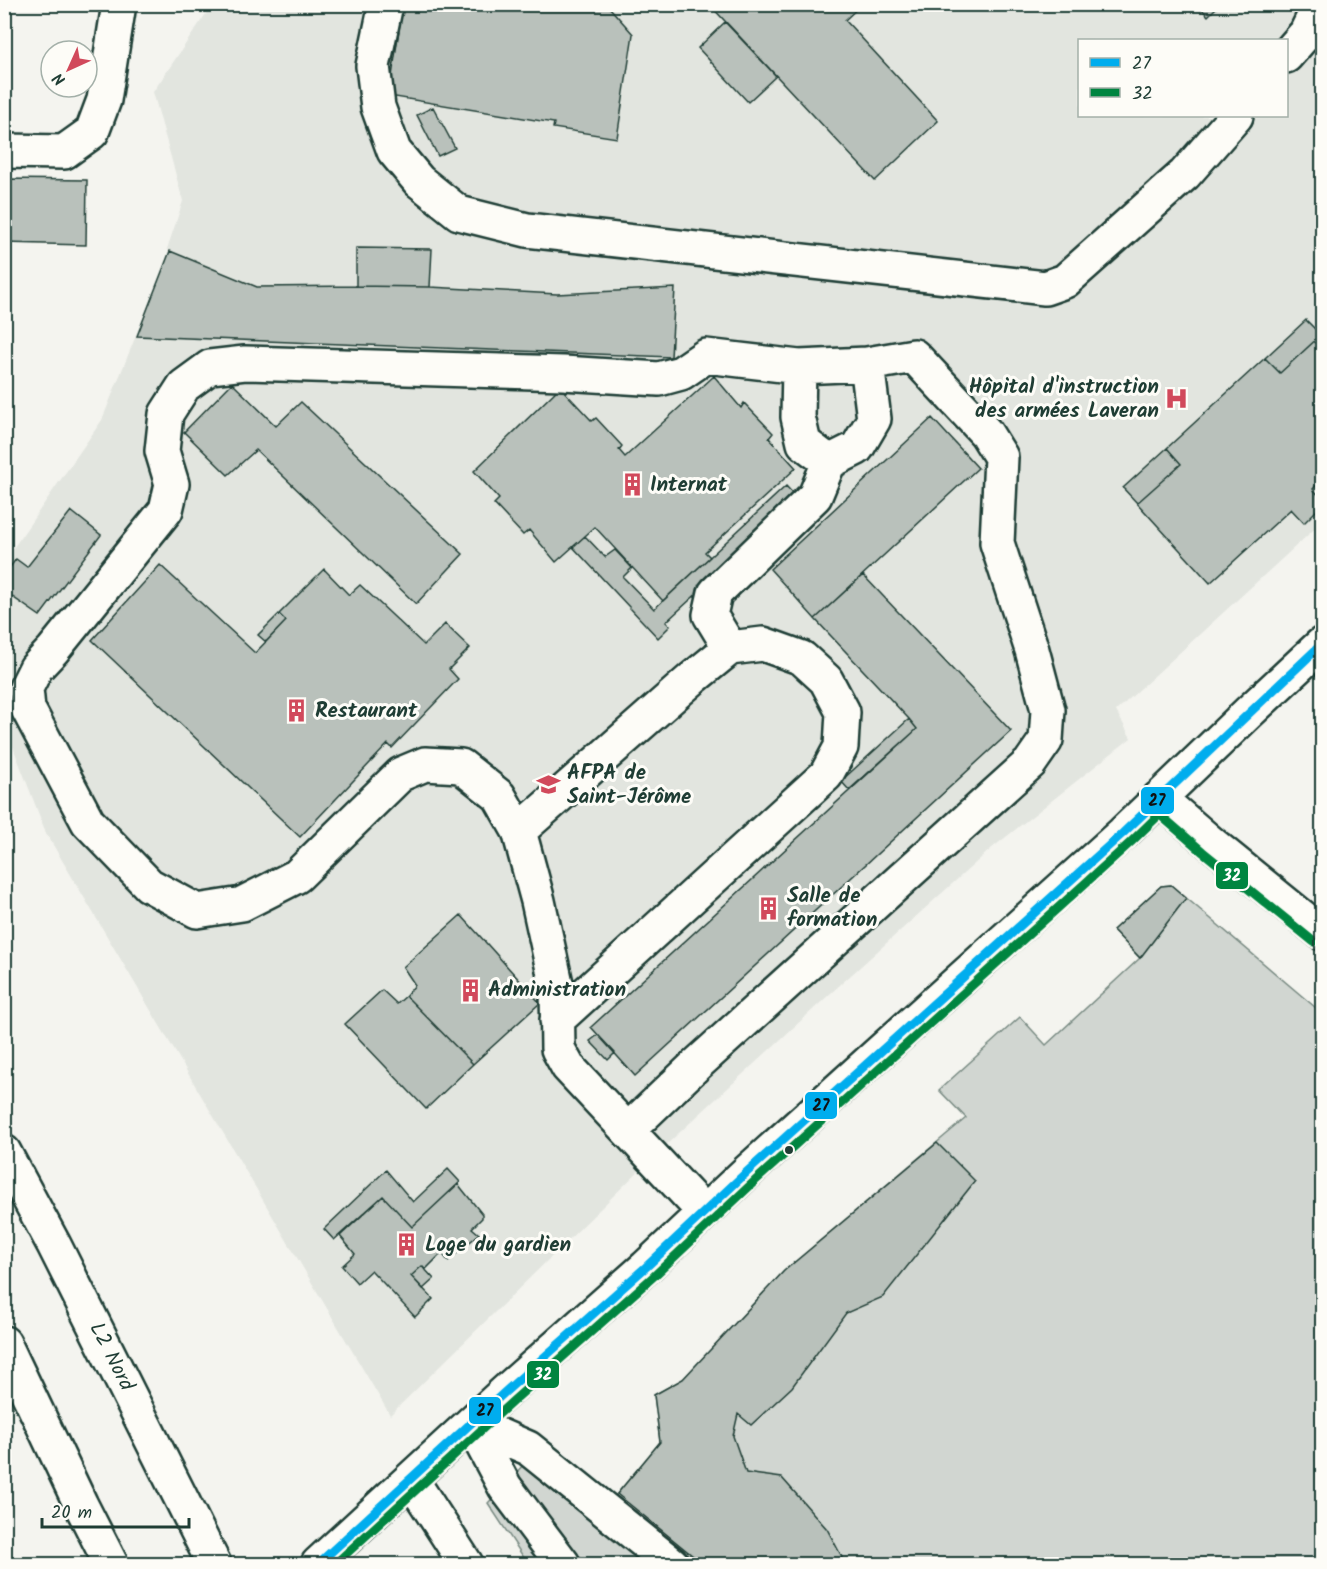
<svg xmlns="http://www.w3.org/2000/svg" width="1327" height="1569" font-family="Kalam,sans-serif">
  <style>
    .built { fill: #e2e5df; fill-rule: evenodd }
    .green { fill: #d1d6d1; stroke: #788a82; stroke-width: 1.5 }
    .building { fill: #b9c1bb; stroke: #1f3d34; stroke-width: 1.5 }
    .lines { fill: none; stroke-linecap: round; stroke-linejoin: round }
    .minor-casing { stroke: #1f3d34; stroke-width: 38 }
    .highway-casing { stroke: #1f3d34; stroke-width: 38 }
    .minor { stroke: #fdfcf7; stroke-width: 33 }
    .highway { stroke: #fdfcf7; stroke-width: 33 }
    .bus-1-casing { stroke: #fdfcf7; stroke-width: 14 }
    .bus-2-casing { stroke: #fdfcf7; stroke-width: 14 }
    .bus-1 { stroke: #00adee; stroke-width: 9 }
    .bus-2 { stroke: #008540; stroke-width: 9 }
    .bus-dot { fill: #1f3d34; stroke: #fdfcf7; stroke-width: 2 }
    .labels { text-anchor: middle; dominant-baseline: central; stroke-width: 6; stroke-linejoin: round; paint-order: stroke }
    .poi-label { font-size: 21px; font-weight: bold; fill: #1f3d34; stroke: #fdfcf7; text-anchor: start }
    .street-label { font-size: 21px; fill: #1f3d34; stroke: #fdfcf7 }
    .line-badge { stroke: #fdfcf7; stroke-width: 2 }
    .badge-label { font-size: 16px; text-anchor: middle; font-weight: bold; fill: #fff }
    .pale-badge-label { font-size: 16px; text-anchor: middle; font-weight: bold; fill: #111 }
  </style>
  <rect width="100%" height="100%" fill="#f4f4ef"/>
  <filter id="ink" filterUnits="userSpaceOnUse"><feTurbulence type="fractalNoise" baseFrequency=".0167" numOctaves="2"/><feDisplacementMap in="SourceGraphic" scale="12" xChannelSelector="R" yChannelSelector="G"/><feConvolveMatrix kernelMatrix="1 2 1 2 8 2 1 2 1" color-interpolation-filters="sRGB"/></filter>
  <g filter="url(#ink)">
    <path class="built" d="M 212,5 L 1322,5 L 1322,522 L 1116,711 L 1131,738 L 992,848 L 831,993 L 653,1157 L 390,1415 L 46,833 L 5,726 L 5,560 L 102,420 L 170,251 L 167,249 L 183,201 L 153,92 ZM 1080,40 L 1286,40 L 1286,116 L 1080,116 Z
      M 1322,753 L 1322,801 L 1316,760 Z"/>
    <path class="green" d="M 1171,885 L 1322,1013 L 1322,1564 L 528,1564 L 488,1503 L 525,1463 L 597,1518 L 660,1442 L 654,1395 L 683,1379 L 784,1271 L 966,1118 L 939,1090 L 1020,1017 L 1046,1045 L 1140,958 L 1113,930 L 1161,886 Z"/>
    <path class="building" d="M 403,4 L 589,4 L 609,7 L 633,34 L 617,138 L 553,128 L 554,123 L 389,96 Z
      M 709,4 L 862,4 L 845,20 L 938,121 L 875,181 Z
      M 1197,4 L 1220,4 L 1208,16 Z
      M 725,22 L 776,76 L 748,102 L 698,48 Z
      M 433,107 L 455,148 L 438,156 L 417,115 Z
      M 4,179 L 87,180 L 86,245 L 4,243 Z
      M 356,248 L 432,249 L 430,287 L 356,286 Z
      M 170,251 L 257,287 L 356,286 L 430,287 L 557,294 L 675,288 L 671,357 L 137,336 Z
      M 1306,320 L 1321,335 L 1280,373 L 1265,358 Z
      M 1321,335 L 1322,337 L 1322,479 L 1313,489 L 1322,499 L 1322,505 L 1304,523 L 1291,509 L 1210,583 L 1137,503 L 1181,464 L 1167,448 L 1265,358 L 1280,373 Z
      M 714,376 L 741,408 L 744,403 L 773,433 L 769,438 L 796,468 L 705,552 L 710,557 L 663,601 L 595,527 L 556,562 L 529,530 L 523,535 L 494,504 L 499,499 L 474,471 L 560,387 L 592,421 L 596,418 L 622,446 L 619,450 L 625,457 Z
      M 232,383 L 276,426 L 301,402 L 463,554 L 416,604 L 256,450 L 228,475 L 184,432 Z
      M 932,418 L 978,468 L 815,619 L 770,569 Z
      M 1167,448 L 1181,464 L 1137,503 L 1123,488 Z
      M 786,486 L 799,500 L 666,622 L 670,626 L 658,638 L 573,547 L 585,536 L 605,557 L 615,550 L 632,568 L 623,577 L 654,609 Z
      M 71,511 L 101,535 L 40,616 L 4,591 L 4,575 L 16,559 L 27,567 Z
      M 160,565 L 255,653 L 286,621 L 279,614 L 324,569 L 349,595 L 360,585 L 424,645 L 445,624 L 470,648 L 449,669 L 458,679 L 392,748 L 388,744 L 300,837 L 92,640 Z
      M 863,575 L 1011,731 L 635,1076 L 591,1027 L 917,729 L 909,719 L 815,619 Z
      M 279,614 L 286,621 L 266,642 L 258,635 Z
      M 909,719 L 917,729 L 849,790 L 841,781 Z
      M 1171,885 L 1186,898 L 1140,958 L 1113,930 L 1161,886 Z
      M 461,915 L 540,1003 L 473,1064 L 406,996 L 415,985 L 403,967 Z
      M 382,990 L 397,1004 L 406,996 L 473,1064 L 426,1109 L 345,1024 Z
      M 598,1035 L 615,1053 L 608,1060 L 590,1041 Z
      M 937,1143 L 975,1181 L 883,1297 L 846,1313 L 792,1387 L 751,1425 L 738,1414 L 733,1436 L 746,1473 L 782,1478 L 827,1529 L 842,1557 L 835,1564 L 703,1564 L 617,1494 L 660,1442 L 654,1395 L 683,1379 L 784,1271 Z
      M 448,1169 L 460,1182 L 412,1227 L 383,1196 L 334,1240 L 324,1229 L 386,1170 L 413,1202 Z
      M 458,1184 L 482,1214 L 482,1218 L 472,1228 L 479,1234 L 448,1261 L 442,1253 L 425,1270 L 422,1266 L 411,1276 L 433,1299 L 415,1317 L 371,1270 L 357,1283 L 342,1266 L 355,1254 L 340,1236 L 383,1196 L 412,1227 Z
      M 422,1266 L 434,1279 L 423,1289 L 411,1276 Z"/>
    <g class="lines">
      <defs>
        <path id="minor" d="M 386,4 L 373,66 L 378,107 L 394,151 L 419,181 L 459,213 L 527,230 L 1045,288 L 1065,281 L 1185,174 L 1236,116
          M 1286,56 L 1306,33 L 1320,4
          M 4,151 L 64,152 L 92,132 L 104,100 L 119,4
          M 829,462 L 857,448 L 874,419 L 867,364
          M 730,648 L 710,615 L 715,593 L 815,496 L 829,462 L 804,443 L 798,417 L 799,367
          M 1159,798 L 1211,843 L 1322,933
          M 519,831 L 693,678 L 730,648 L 763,644 L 802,658 L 826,680 L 843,712 L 841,747 L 826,775 L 557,1020
          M 628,1130 L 695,1066 L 1030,763 L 1046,740 L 1048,710 L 1032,650 L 997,543 L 1001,457 L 986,433 L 914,356 L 867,364 L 799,367 L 706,356 L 681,373 L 659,379 L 563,373 L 245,363 L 210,367 L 184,386 L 166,414 L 162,451 L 172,484 L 166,510 L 53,650 L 36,668 L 26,688 L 28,709 L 88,822 L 149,885 L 197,911 L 242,904 L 297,876 L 401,774 L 425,764 L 461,766 L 499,796 L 519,831 L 538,901 L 557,988 L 558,1049 L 568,1067 L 704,1212
          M 411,1479 L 466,1564
          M 318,1564 L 505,1392 L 646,1267 L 748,1171 L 1123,833 L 1249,712 L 1322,644
          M 563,1564 L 505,1487 L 471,1423 L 528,1448 L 672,1564"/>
        <path id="highway" d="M 4,1152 L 54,1245 L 214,1564
          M 4,1343 L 81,1505 L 111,1564"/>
      </defs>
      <use href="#minor" class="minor-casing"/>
      <use href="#highway" class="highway-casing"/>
      <use href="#minor" class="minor"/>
      <use href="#highway" class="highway"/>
      <defs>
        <path id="bus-1" d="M 318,1564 L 505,1392 L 646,1267 L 748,1171 L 1123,833 L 1322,644"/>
        <path id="bus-2" d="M 1151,807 L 1203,852 L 1314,942
          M 335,1564 L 513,1401 L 654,1276 L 756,1180 L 1131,842 L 1167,807"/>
      </defs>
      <use href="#bus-1" class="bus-1-casing"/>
      <use href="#bus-2" class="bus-2-casing"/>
      <use href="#bus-1" class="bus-1"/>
      <use href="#bus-2" class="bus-2"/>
    </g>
  </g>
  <defs>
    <symbol id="hospital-bare" viewBox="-9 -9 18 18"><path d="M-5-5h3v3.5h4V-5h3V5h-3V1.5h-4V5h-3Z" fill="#d1495b" stroke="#fdfcf7" stroke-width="2.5" paint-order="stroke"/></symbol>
    <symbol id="building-bare" viewBox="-9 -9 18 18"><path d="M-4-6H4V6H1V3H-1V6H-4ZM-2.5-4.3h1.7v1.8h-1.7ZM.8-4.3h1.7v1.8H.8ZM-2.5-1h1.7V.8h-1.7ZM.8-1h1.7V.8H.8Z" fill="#d1495b" stroke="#fdfcf7" stroke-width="2.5" paint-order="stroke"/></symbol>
    <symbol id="school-bare" viewBox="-9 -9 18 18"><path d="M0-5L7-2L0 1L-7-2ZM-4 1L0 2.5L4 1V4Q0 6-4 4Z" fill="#d1495b" stroke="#fdfcf7" stroke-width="2.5" paint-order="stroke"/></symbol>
  </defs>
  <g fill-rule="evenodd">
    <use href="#hospital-bare" x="1160" y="382" width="33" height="33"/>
    <use href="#building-bare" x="616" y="468" width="33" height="33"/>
    <use href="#building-bare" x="280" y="694" width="33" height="33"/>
    <use href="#school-bare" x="532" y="768" width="33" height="33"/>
    <use href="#building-bare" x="752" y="892" width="33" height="33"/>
    <use href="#building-bare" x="454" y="974" width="33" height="33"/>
    <use href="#building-bare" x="390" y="1228" width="33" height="33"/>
  </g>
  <circle class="bus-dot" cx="789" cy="1150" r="5"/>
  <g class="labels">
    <g class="poi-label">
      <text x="1159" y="387" text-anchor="end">Hôpital d'instruction<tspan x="1159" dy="24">des armées Laveran</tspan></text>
      <text x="650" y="485">Internat</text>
      <text x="315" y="711">Restaurant</text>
      <text x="567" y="773">AFPA de<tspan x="567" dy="24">Saint-Jérôme</tspan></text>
      <text x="787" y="896">Salle de<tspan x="787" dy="24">formation</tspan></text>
      <text x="488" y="990">Administration</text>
      <text x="425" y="1245">Loge du gardien</text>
    </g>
    <g class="street-label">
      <text transform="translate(111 1357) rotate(63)">L2 Nord</text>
    </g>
  </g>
  <g class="line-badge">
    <rect x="1140" y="786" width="35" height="29" rx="6" fill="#00adee"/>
    <rect x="1215" y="861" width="34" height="29" rx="6" fill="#008540"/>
    <rect x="804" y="1091" width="34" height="29" rx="6" fill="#00adee"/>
    <rect x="526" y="1360" width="34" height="29" rx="6" fill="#008540"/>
    <rect x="468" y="1396" width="34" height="29" rx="6" fill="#00adee"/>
  </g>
  <g class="badge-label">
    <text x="1232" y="881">32</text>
    <text x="543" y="1380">32</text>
  </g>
  <g class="pale-badge-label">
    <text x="1157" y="806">27</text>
    <text x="821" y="1111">27</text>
    <text x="485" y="1416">27</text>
  </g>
  <rect width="1327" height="1569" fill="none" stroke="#fdfcf7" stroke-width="24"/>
  <rect x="12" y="12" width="1303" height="1545" fill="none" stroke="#1f3d34" stroke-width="2" filter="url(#ink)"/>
  <rect x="1078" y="39" width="210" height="78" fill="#fdfcf7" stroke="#a4b0a9" stroke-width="1.5"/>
  <rect x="1090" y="58" width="30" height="9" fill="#00adee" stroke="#a4b0a9" stroke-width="1.5"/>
  <text x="1132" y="69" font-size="18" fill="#1f3d34">27</text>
  <rect x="1090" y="88" width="30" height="9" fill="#008540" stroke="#a4b0a9" stroke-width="1.5"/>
  <text x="1132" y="99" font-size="18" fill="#1f3d34">32</text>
  <g transform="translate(69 69) rotate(225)"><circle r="28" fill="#fdfcf7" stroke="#a4b0a9" stroke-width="1.5"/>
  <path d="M0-4.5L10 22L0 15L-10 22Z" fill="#d1495b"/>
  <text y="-9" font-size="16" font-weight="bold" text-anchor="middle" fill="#1f3d34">N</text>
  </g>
  <path d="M42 1518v9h147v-9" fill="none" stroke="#1f3d34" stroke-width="3"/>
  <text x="51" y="1518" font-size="18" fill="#1f3d34" stroke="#fdfcf7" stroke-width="4.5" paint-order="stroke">20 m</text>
</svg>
